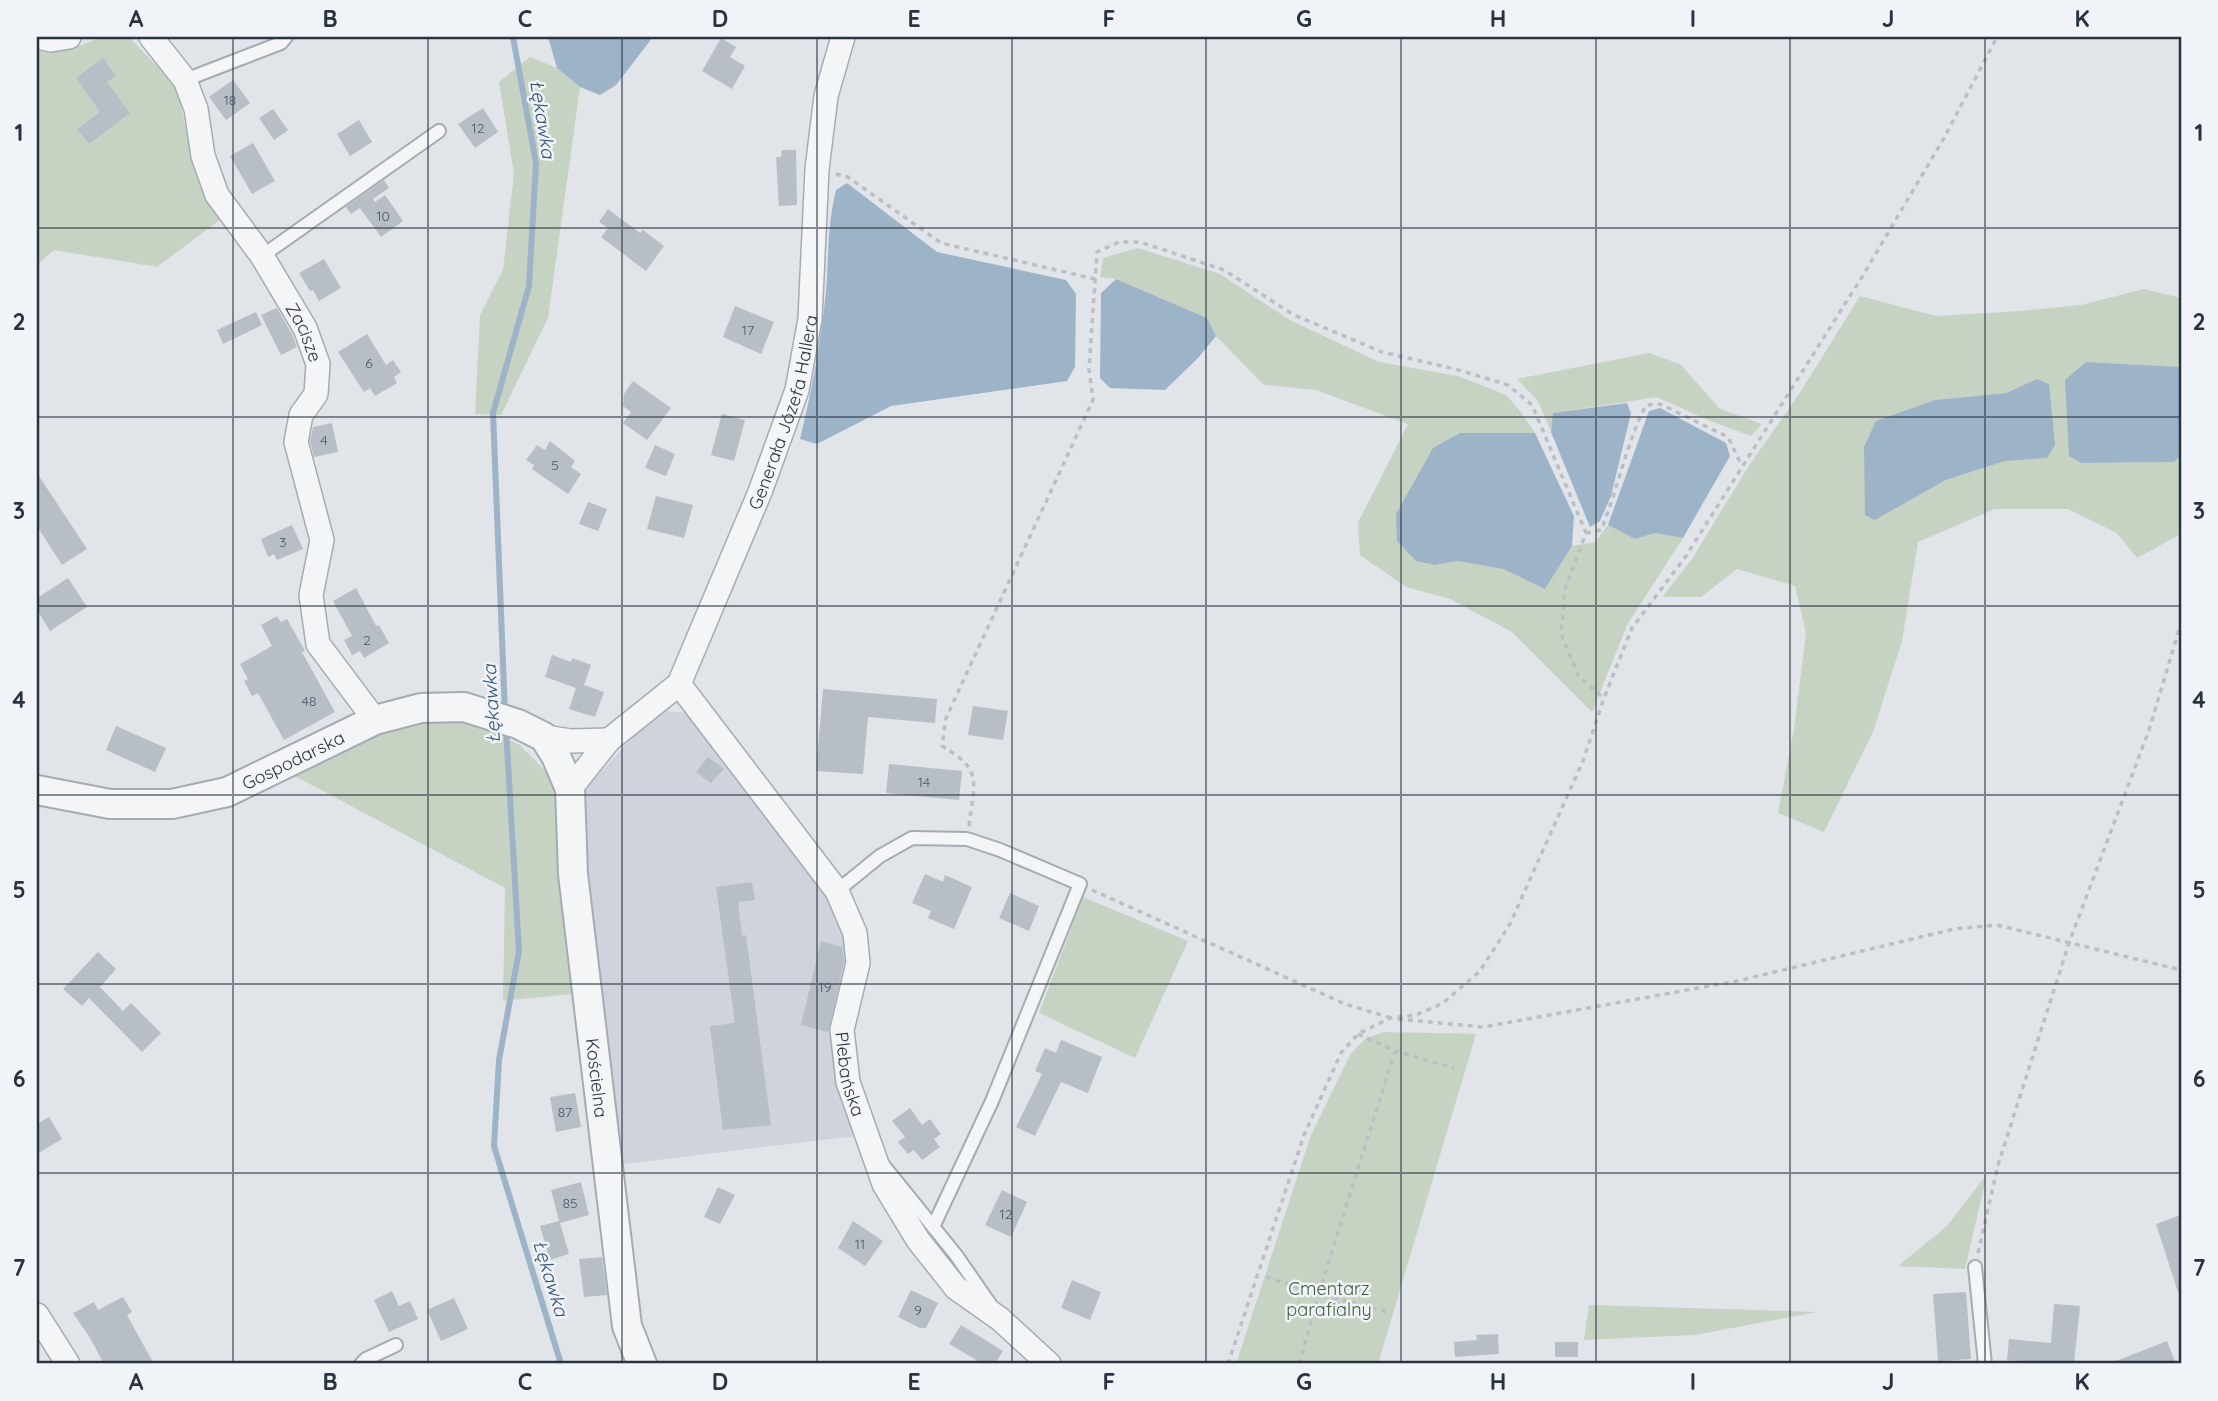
<svg xmlns="http://www.w3.org/2000/svg" width="2218" height="1401" font-family="Quicksand,sans-serif">
  <style>
    .built { fill: #cfd3db }
    .green { fill: #c7d3c2; fill-rule: evenodd }
    .water { fill: #9db3c8 }
    .lines { fill: none; stroke-linecap: round; stroke-linejoin: round }
    .stream { stroke: #9db3c8; stroke-width: 6 }
    .building { fill: #b8bec6 }
    .service-casing { stroke: #a6abb3; stroke-width: 16 }
    .minor-casing { stroke: #a6abb3; stroke-width: 26 }
    .tertiary-casing { stroke: #a6abb3; stroke-width: 32 }
    .path { stroke: #bbbfc4; stroke-width: 3.5; stroke-dasharray: 5 5; stroke-linecap: butt }
    .service { stroke: #f3f5f7; stroke-width: 12 }
    .minor { stroke: #f3f5f7; stroke-width: 23 }
    .tertiary { stroke: #f3f5f7; stroke-width: 28 }
    .grid { fill: none; stroke: #2a3340; stroke-width: 2; stroke-opacity: 0.55 }
    .labels { text-anchor: middle; dominant-baseline: central; stroke-width: 5; stroke-linejoin: round; paint-order: stroke }
    .number-label { font-size: 14px; fill: #4e5662 }
    .street-label { font-size: 18px; fill: #2a3340; stroke: #f0f3f7 }
    .park-label { font-size: 18px; fill: #3f5b38; stroke: #f0f3f7 }
    .water-label { font-size: 19px; font-style: italic; fill: #355273; stroke: #f0f3f7 }
    .neatline { fill: none; stroke: #2a3340; stroke-width: 2.5 }
    .grid-label { font-size: 23px; text-anchor: middle; font-weight: bold; fill: #2a3340 }
  </style>
  <rect width="100%" height="100%" fill="#e1e4e9"/>
  <path class="built" d="M 663,711 L 691,713 L 830,898 L 850,937 L 856,1136 L 616,1165 L 581,872 L 583,792 L 641,728 Z"/>
  <path class="green" d="M 100,37 L 129,37 L 177,87 L 192,159 L 221,219 L 157,267 L 54,250 L 37,265 L 37,49 C 60,54 79,47 100,37 Z
    M 530,57 L 557,68 L 580,87 L 548,318 L 501,415 L 475,414 L 480,315 L 503,270 L 514,174 L 499,82 Z
    M 1138,248 L 1220,274 L 1290,320 L 1379,362 L 1458,376 L 1506,395 L 1521,412 L 1535,433 L 1460,433 L 1435,565 L 1458,561 L 1503,569 L 1545,589 L 1572,546 L 1595,542 L 1608,525 L 1635,539 L 1655,533 L 1683,538 L 1627,625 L 1592,712 L 1512,632 L 1450,599 L 1406,587 L 1360,555 L 1358,523 L 1408,424 L 1316,390 L 1264,385 L 1216,336 L 1207,318 L 1116,279 L 1100,277 L 1103,258 Z
    M 2144,289 L 2181,298 L 2181,367 L 2086,362 L 2070,456 L 2081,463 L 2174,462 L 2181,456 L 2181,534 L 2137,558 L 2117,533 L 2068,509 L 1995,509 L 1918,542 L 1902,641 L 1873,732 L 1824,832 L 1778,813 L 1794,729 L 1806,633 L 1795,586 L 1737,569 L 1701,597 L 1662,597 L 1692,559 L 1748,467 L 1799,394 L 1860,296 L 1936,316 L 2021,311 L 2081,305 ZM 2037,379 L 2047,458 L 2005,461 L 1946,480 L 1875,520 L 1935,400 L 2006,393 Z
    M 1649,353 L 1680,364 L 1720,409 L 1762,424 L 1751,436 L 1710,421 L 1657,397 L 1554,413 L 1551,432 L 1538,401 L 1517,379 Z
    M 462,717 L 520,745 L 557,783 L 581,993 L 503,1001 L 505,888 L 289,773 L 363,738 L 425,719 Z
    M 1083,897 L 1188,941 L 1135,1058 L 1039,1013 Z
    M 1384,1032 L 1476,1034 L 1378,1364 L 1236,1364 L 1311,1135 L 1350,1055 L 1366,1038 Z
    M 1987,1174 L 1965,1269 L 1898,1266 L 1947,1226 Z
    M 1589,1305 L 1817,1312 L 1695,1335 L 1584,1340 Z"/>
  <path class="water" d="M 548,37 L 653,37 L 616,85 L 600,95 L 580,87 L 557,68 Z
    M 847,183 L 937,252 L 1066,280 L 1076,294 L 1075,367 L 1067,381 L 891,406 L 817,444 L 800,439 C 812,390 821,342 826,291 C 829,255 827,227 836,190 Z
    M 1116,279 L 1207,318 L 1216,336 L 1198,358 L 1165,390 L 1110,388 L 1100,378 L 1101,293 Z
    M 2086,362 L 2181,367 L 2181,456 L 2174,462 L 2081,463 L 2069,456 L 2065,380 Z
    M 2037,379 L 2049,384 L 2055,445 L 2047,458 L 2005,461 L 1946,480 L 1875,520 L 1865,515 L 1864,447 L 1876,421 L 1935,400 L 2006,393 Z
    M 1627,403 L 1631,413 L 1611,496 L 1600,521 L 1590,527 L 1551,432 L 1553,413 Z
    M 1660,408 L 1726,443 L 1730,456 L 1683,538 L 1655,533 L 1635,539 L 1608,525 L 1649,411 Z
    M 1460,433 L 1535,433 L 1574,516 L 1572,546 L 1545,589 L 1503,569 L 1458,561 L 1435,565 L 1416,561 L 1397,541 L 1396,514 L 1433,448 Z"/>
  <g class="lines">
    <path class="stream" d="M 505,713 L 493,413 L 529,286 L 536,163 L 513,37
      M 506,728 L 519,951 L 499,1060 L 494,1146 L 561,1364"/>
  </g>
  <path class="building" d="M 721,38 L 736,47 L 730,57 L 745,66 L 732,89 L 702,71 Z
    M 103,58 L 116,76 L 107,82 L 130,113 L 89,144 L 77,129 L 100,112 L 76,78 Z
    M 233,80 L 250,103 L 226,120 L 209,97 Z
    M 483,108 L 498,132 L 475,148 L 458,124 Z
    M 273,109 L 288,130 L 274,140 L 259,118 Z
    M 359,120 L 372,142 L 350,156 L 337,134 Z
    M 253,143 L 275,181 L 252,194 L 230,156 Z
    M 782,150 L 796,150 L 797,205 L 779,206 L 776,157 L 781,157 Z
    M 384,180 L 389,188 L 373,199 L 375,202 L 385,195 L 403,221 L 381,237 L 360,208 L 351,214 L 346,207 Z
    M 608,209 L 640,233 L 643,230 L 664,246 L 646,271 L 601,237 L 608,228 L 599,222 Z
    M 324,259 L 341,288 L 319,301 L 313,290 L 310,291 L 299,273 Z
    M 735,306 L 774,322 L 761,354 L 723,337 Z
    M 277,308 L 292,334 L 297,347 L 281,355 L 261,315 Z
    M 256,312 L 262,325 L 223,344 L 217,330 Z
    M 367,334 L 386,365 L 393,360 L 401,372 L 394,377 L 397,383 L 375,396 L 370,388 L 364,392 L 338,352 Z
    M 633,381 L 671,408 L 647,440 L 623,423 L 631,412 L 623,406 L 624,394 Z
    M 722,414 L 745,420 L 734,461 L 711,455 Z
    M 332,423 L 338,452 L 314,457 L 310,441 L 313,427 Z
    M 550,441 L 575,461 L 571,467 L 581,474 L 568,494 L 532,469 L 534,465 L 526,460 L 537,445 L 545,450 Z
    M 655,445 L 675,454 L 666,476 L 645,468 Z
    M 37,473 L 87,549 L 62,565 L 37,526 Z
    M 656,496 L 693,505 L 684,538 L 647,529 Z
    M 588,502 L 607,509 L 598,531 L 579,524 Z
    M 292,525 L 303,549 L 277,560 L 274,554 L 268,557 L 261,539 Z
    M 68,578 L 87,607 L 50,631 L 37,610 L 37,598 Z
    M 356,588 L 376,626 L 379,625 L 389,643 L 364,658 L 360,651 L 352,655 L 344,640 L 352,636 L 333,601 Z
    M 277,616 L 281,622 L 287,619 L 305,651 L 302,652 L 335,712 L 284,740 L 258,693 L 252,696 L 244,681 L 248,679 L 240,664 L 272,646 L 261,625 Z
    M 552,655 L 571,662 L 572,658 L 591,665 L 584,685 L 604,692 L 595,717 L 569,709 L 576,688 L 545,677 Z
    M 823,689 L 937,699 L 935,723 L 868,717 L 863,774 L 816,771 Z
    M 973,706 L 1008,711 L 1003,740 L 968,735 Z
    M 116,726 L 166,748 L 155,772 L 106,750 Z
    M 708,757 L 724,769 L 711,783 L 696,772 Z
    M 889,764 L 962,771 L 959,800 L 886,793 Z
    M 925,874 L 943,882 L 945,875 L 972,887 L 954,929 L 928,918 L 931,911 L 912,903 Z
    M 752,882 L 755,900 L 738,902 L 742,936 L 746,935 L 771,1125 L 723,1130 L 710,1026 L 735,1023 L 716,887 Z
    M 1010,893 L 1039,906 L 1029,931 L 999,918 Z
    M 821,941 L 842,947 L 844,962 L 828,1032 L 801,1025 Z
    M 98,952 L 116,969 L 100,987 L 123,1011 L 131,1003 L 161,1033 L 142,1052 L 89,998 L 82,1006 L 63,989 Z
    M 1061,1040 L 1102,1057 L 1088,1093 L 1061,1082 L 1035,1136 L 1016,1127 L 1042,1074 L 1035,1071 L 1045,1048 L 1056,1053 Z
    M 575,1093 L 581,1127 L 556,1132 L 550,1097 Z
    M 910,1108 L 922,1125 L 930,1119 L 941,1134 L 934,1139 L 940,1147 L 922,1160 L 914,1150 L 908,1154 L 898,1142 L 905,1137 L 892,1121 Z
    M 49,1117 L 62,1139 L 37,1154 L 37,1124 Z
    M 581,1182 L 589,1215 L 560,1223 L 569,1254 L 550,1260 L 540,1226 L 559,1221 L 551,1190 Z
    M 718,1187 L 735,1195 L 720,1224 L 704,1217 Z
    M 1002,1190 L 1027,1202 L 1011,1237 L 985,1225 Z
    M 2181,1215 L 2181,1292 L 2178,1292 L 2156,1224 Z
    M 853,1221 L 883,1241 L 865,1266 L 838,1248 Z
    M 602,1257 L 607,1295 L 584,1297 L 579,1259 Z
    M 1072,1280 L 1101,1292 L 1090,1320 L 1061,1308 Z
    M 911,1290 L 938,1303 L 926,1328 L 920,1328 L 898,1317 Z
    M 392,1291 L 399,1306 L 410,1301 L 418,1319 L 389,1332 L 374,1300 Z
    M 1966,1292 L 1971,1359 L 1938,1361 L 1933,1294 Z
    M 123,1297 L 132,1312 L 127,1315 L 154,1364 L 104,1364 L 89,1336 L 73,1313 L 94,1302 L 98,1310 Z
    M 454,1298 L 468,1329 L 441,1341 L 427,1310 Z
    M 2054,1304 L 2080,1306 L 2074,1364 L 2007,1360 L 2009,1339 L 2051,1343 Z
    M 961,1325 L 1003,1351 L 995,1364 L 983,1364 L 949,1344 Z
    M 1498,1334 L 1499,1354 L 1455,1357 L 1454,1342 L 1477,1340 L 1476,1335 Z
    M 2167,1341 L 2176,1364 L 2111,1364 L 2111,1363 Z
    M 1555,1342 L 1578,1342 L 1578,1357 L 1555,1357 Z"/>
  <g class="lines">
    <defs>
      <path id="service" d="M 185,80 L 281,43 L 286,37
        M 262,256 L 439,131
        M 837,891 L 880,856 L 912,838 L 967,839 L 1000,850 L 1080,884 L 992,1101 L 933,1227
        M 884,1166 L 956,1255 L 990,1304
        M 1975,1267 L 1985,1364
        M 361,1364 L 366,1359 L 396,1345"/>
      <g id="minor">
        <path d="M 39,37 L 51,40 L 69,37"/>
        <path id="s1" d="M 151,37 L 185,80 L 196,109 L 203,156 L 217,195 L 262,256 L 305,328 L 318,364 L 316,394 L 301,415 L 296,442 L 322,540 L 311,595 L 318,644 L 375,720"/>
        <path id="s2" d="M 679,684 L 837,891 L 855,933 L 858,963 L 842,1030 L 848,1082 L 884,1184 L 918,1240 L 956,1288 L 1000,1319 L 1049,1364"/>
        <path d="M 544,737 L 571,741 L 609,740"/>
        <path id="s3" d="M 570,789 L 609,740 L 679,684 L 760,492 L 797,390 L 810,319 L 817,169 L 826,96 L 843,37"/>
        <path d="M 37,1315 L 68,1364"/>
      </g>
      <g id="tertiary">
        <path id="s4" d="M 37,790 L 110,804 L 172,804 L 227,792 L 375,720 L 421,708 L 464,707 L 518,724 L 544,737 L 556,756 L 570,789 L 573,874 L 627,1326 L 642,1364"/>
      </g>
    </defs>
    <use href="#service" class="service-casing"/>
    <use href="#minor" class="minor-casing"/>
    <use href="#tertiary" class="tertiary-casing"/>
    <path class="path" d="M 836,174 L 848,177 L 941,243 L 1095,279
      M 1586,533 L 1601,530 C 1618,489 1626,444 1646,405 L 1660,404 L 1728,437 L 1742,466
      M 969,826 C 974,783 984,770 942,746 L 946,718 L 1093,400 L 1089,369 L 1097,252 L 1119,242 L 1140,242 L 1224,270 L 1294,315 L 1382,352 L 1455,369 L 1508,385 L 1532,405 L 1586,533 L 1565,589 L 1561,634 L 1579,677 L 1604,698
      M 1092,890 L 1345,1004 L 1391,1018
      M 1398,1019 L 1483,1027 L 1737,981 L 1954,929 L 1997,925 L 2181,970
      M 1358,1034 L 1395,1051 L 1454,1068
      M 1978,1253 L 1998,1165 L 2069,943 L 2149,730 L 2181,623
      M 1266,1277 L 1319,1294
      M 1323,1295 L 1388,1312
      M 1228,1364 L 1304,1135 L 1341,1053 L 1358,1034 L 1390,1018 L 1416,1015 L 1443,1003 L 1480,971 L 1510,924 L 1583,761 L 1604,698 L 1632,628 L 1686,556 L 1862,277 L 1944,138 L 1997,37
      M 1299,1364 L 1319,1294 L 1323,1295 L 1325,1285 L 1322,1283 L 1395,1051"/>
    <use href="#service" class="service"/>
    <use href="#minor" class="minor"/>
    <use href="#tertiary" class="tertiary"/>
  </g>
  <path class="grid" d="M 233,37 L 233,1364M 428,37 L 428,1364M 622,37 L 622,1364M 817,37 L 817,1364M 1012,37 L 1012,1364M 1206,37 L 1206,1364M 1401,37 L 1401,1364M 1596,37 L 1596,1364M 1790,37 L 1790,1364M 1985,37 L 1985,1364M 37,228 L 2181,228M 37,417 L 2181,417M 37,606 L 2181,606M 37,795 L 2181,795M 37,984 L 2181,984M 37,1173 L 2181,1173"/>
  <g class="labels">
    <g class="number-label">
      <text x="230" y="100">18</text>
      <text x="478" y="128">12</text>
      <text x="383" y="216">10</text>
      <text x="748" y="330">17</text>
      <text x="369" y="363">6</text>
      <text x="324" y="440">4</text>
      <text x="555" y="465">5</text>
      <text x="283" y="542">3</text>
      <text x="367" y="640">2</text>
      <text x="309" y="701">48</text>
      <text x="924" y="782">14</text>
      <text x="825" y="987">19</text>
      <text x="565" y="1112">87</text>
      <text x="570" y="1203">85</text>
      <text x="1006" y="1214">12</text>
      <text x="860" y="1244">11</text>
      <text x="918" y="1310">9</text>
    </g>
    <g class="street-label">
      <text stroke="none"><textPath href="#s1" startOffset="338">Zacisze</textPath></text>
      <text stroke="none"><textPath href="#s3" startOffset="444">Generała Józefa Hallera</textPath></text>
      <text stroke="none"><textPath href="#s4" startOffset="266">Gospodarska</textPath></text>
      <text stroke="none"><textPath href="#s2" startOffset="450">Plebańska</textPath></text>
      <text stroke="none"><textPath href="#s4" startOffset="882">Kościelna</textPath></text>
    </g>
    <g class="park-label">
      <text x="1329" y="1288">Cmentarz<tspan x="1329" dy="21">parafialny</tspan></text>
    </g>
    <g class="water-label">
      <text transform="translate(543 119) rotate(81)">Łękawka</text>
      <text transform="translate(491 704) rotate(-93)">Łękawka</text>
      <text transform="translate(551 1278) rotate(73)">Łękawka</text>
    </g>
  </g>
  <rect width="2218" height="1401" fill="none" stroke="#f0f3f7" stroke-width="77"/>
  <rect x="38" y="38" width="2142" height="1324" class="neatline"/>
  <g class="grid-label">
    <text x="136" y="27">A</text>
    <text x="330" y="27">B</text>
    <text x="525" y="27">C</text>
    <text x="720" y="27">D</text>
    <text x="914" y="27">E</text>
    <text x="1109" y="27">F</text>
    <text x="1304" y="27">G</text>
    <text x="1498" y="27">H</text>
    <text x="1693" y="27">I</text>
    <text x="1888" y="27">J</text>
    <text x="2082" y="27">K</text>
    <text x="19" y="141">1</text>
    <text x="2199" y="141">1</text>
    <text x="19" y="330">2</text>
    <text x="2199" y="330">2</text>
    <text x="19" y="519">3</text>
    <text x="2199" y="519">3</text>
    <text x="19" y="708">4</text>
    <text x="2199" y="708">4</text>
    <text x="19" y="898">5</text>
    <text x="2199" y="898">5</text>
    <text x="19" y="1087">6</text>
    <text x="2199" y="1087">6</text>
    <text x="19" y="1276">7</text>
    <text x="2199" y="1276">7</text>
    <text x="136" y="1390">A</text>
    <text x="330" y="1390">B</text>
    <text x="525" y="1390">C</text>
    <text x="720" y="1390">D</text>
    <text x="914" y="1390">E</text>
    <text x="1109" y="1390">F</text>
    <text x="1304" y="1390">G</text>
    <text x="1498" y="1390">H</text>
    <text x="1693" y="1390">I</text>
    <text x="1888" y="1390">J</text>
    <text x="2082" y="1390">K</text>
  </g>
</svg>
